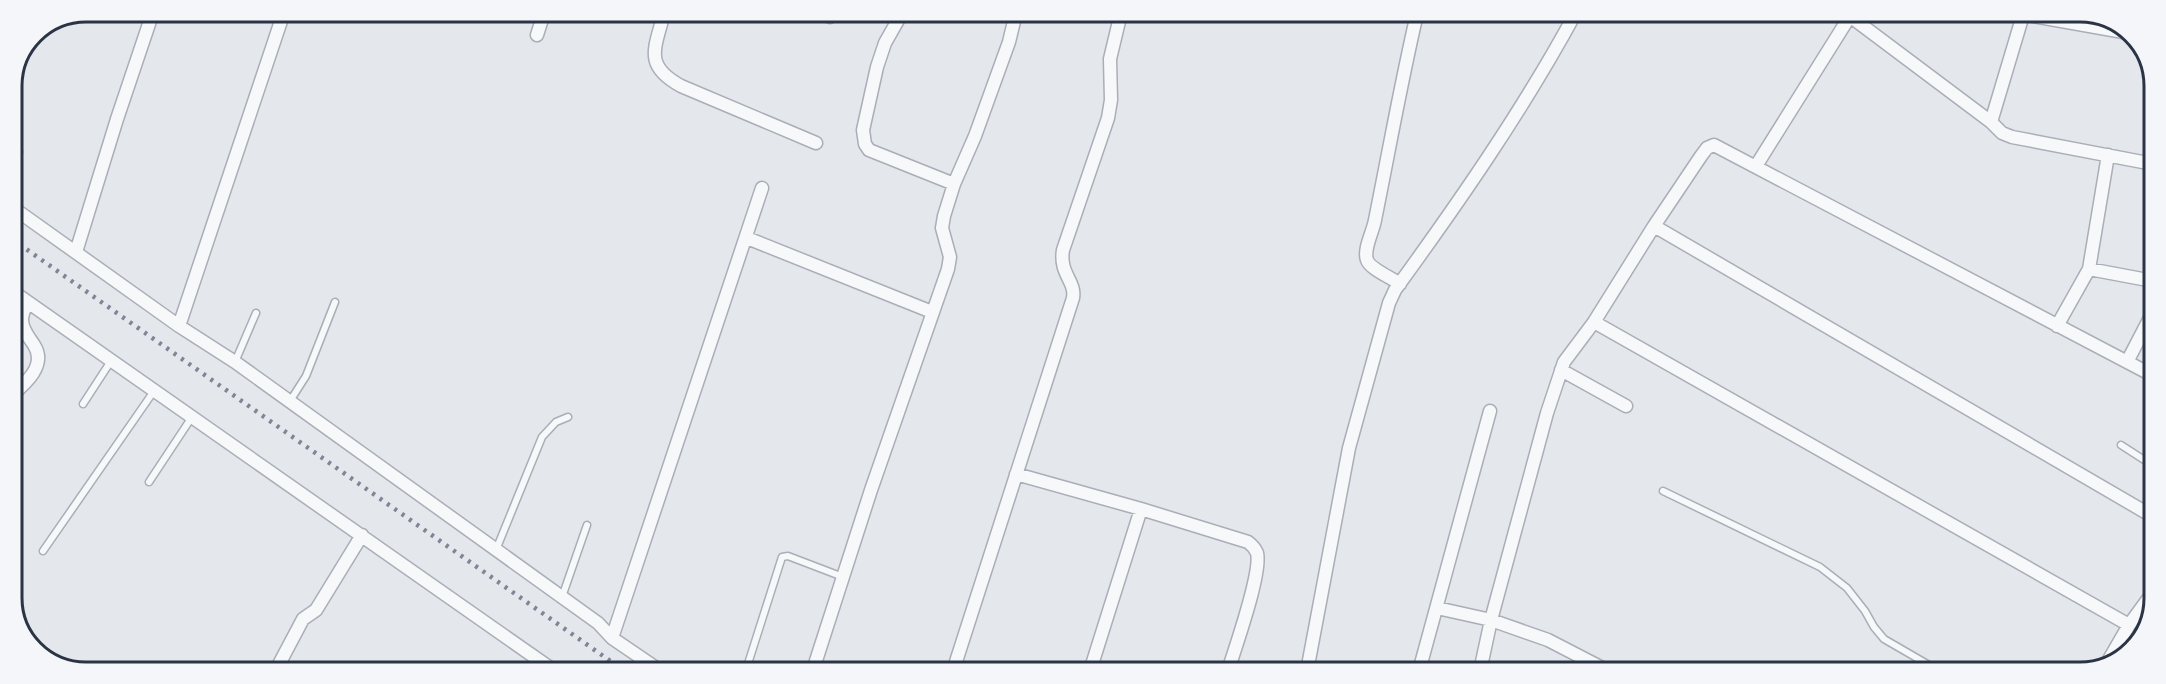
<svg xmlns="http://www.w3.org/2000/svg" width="2166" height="684" font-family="'PT Sans',sans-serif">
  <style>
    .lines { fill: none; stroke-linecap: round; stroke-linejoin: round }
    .service-casing { stroke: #a9aeb7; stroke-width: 9 }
    .minor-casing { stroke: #a9aeb7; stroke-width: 15 }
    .service { stroke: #f7f8fa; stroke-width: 6 }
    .minor { stroke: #f7f8fa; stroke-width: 12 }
    .rail { stroke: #7d8696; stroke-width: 4.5; stroke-dasharray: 3 6; stroke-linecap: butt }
    .rim { fill: none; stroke: #2b3445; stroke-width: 3 }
  </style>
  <rect width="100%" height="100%" fill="#e4e7ec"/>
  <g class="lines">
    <defs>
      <path id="service" d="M 12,169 L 19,152
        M 235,362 L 256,313
        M 290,401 L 306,376 L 335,302
        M 83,404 L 111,361
        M 2121,445 L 2152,465
        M 149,482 L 192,417
        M 1663,491 L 1820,567 L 1847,588 L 1865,611 L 1874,627 L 1884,639 L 1941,672
        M 496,550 L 542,437 L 556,422 L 568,417
        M 43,551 L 154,391
        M 562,597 L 587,525
        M 746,670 L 782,557 L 788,556 L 843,577"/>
      <path id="minor" d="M 664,13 C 655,49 643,65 681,86 L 816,143
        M 819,13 L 830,17
        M 902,13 L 885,43 L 877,67 L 863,130 L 865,144 L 869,150 L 954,184
        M 1847,14 L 1991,122 L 2002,133 L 2012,137 L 2153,164
        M 2027,15 L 2129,33
        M 537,35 L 544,13
        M 1991,122 L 2023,15
        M 1756,166 L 1850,16
        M 12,207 L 179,326 L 235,362 L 598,623 L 612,638 L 659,670
        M 1654,226 L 2152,516
        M 747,238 L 932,312
        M 76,252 L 117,119 L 153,12
        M 2089,269 L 2153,281
        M 1400,284 C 1392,278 1370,269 1367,260 C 1363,249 1373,232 1375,220 C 1389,151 1401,82 1417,14
        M 12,291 L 553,670
        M 1594,322 L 2129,625
        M 179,326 L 284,12
        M 2057,326 L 2089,269 L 2108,155
        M 2127,362 L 2153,312
        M 1561,370 L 1626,406
        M 12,395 C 26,383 47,365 34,345 C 29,337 22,330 22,320 C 22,314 25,308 27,302
        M 1016,474 L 1141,509 L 1248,542 C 1252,545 1255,548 1257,553 C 1262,573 1235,648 1228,671
        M 1437,608 L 1491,620 L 1548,640 L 1608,671
        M 612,638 L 762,188
        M 2107,663 L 2129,625 L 2151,595
        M 276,670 L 303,619 L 316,610 L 362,535
        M 813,670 L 871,490 L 948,269 L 950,257 L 942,228 L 944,216 L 954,184 L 975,136 L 1009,42 L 1016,13
        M 953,671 L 1073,298 C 1076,281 1059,274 1063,250 L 1108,118 L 1111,100 L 1110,59 L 1121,13
        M 1090,671 L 1141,509
        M 1307,671 L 1349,448 L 1389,303 L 1395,290 C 1459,202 1523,110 1575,14
        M 1419,671 L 1490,411
        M 1480,671 L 1491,620 L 1547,413 L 1564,362 L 1594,322 L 1654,226 L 1701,156 L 1707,148 L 1714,145 L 2152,375"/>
    </defs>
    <use href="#service" class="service-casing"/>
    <use href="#minor" class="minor-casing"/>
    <use href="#service" class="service"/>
    <use href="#minor" class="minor"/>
    <path class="rail" d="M 12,239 L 623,670"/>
  </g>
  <path d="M0 0H2166V684H0ZM86 22H2080A64 64 0 0 1 2144 86V598A64 64 0 0 1 2080 662H86A64 64 0 0 1 22 598V86A64 64 0 0 1 86 22Z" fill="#f4f6f9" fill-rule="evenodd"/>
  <path class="rim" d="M86 22H2080A64 64 0 0 1 2144 86V598A64 64 0 0 1 2080 662H86A64 64 0 0 1 22 598V86A64 64 0 0 1 86 22Z"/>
</svg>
